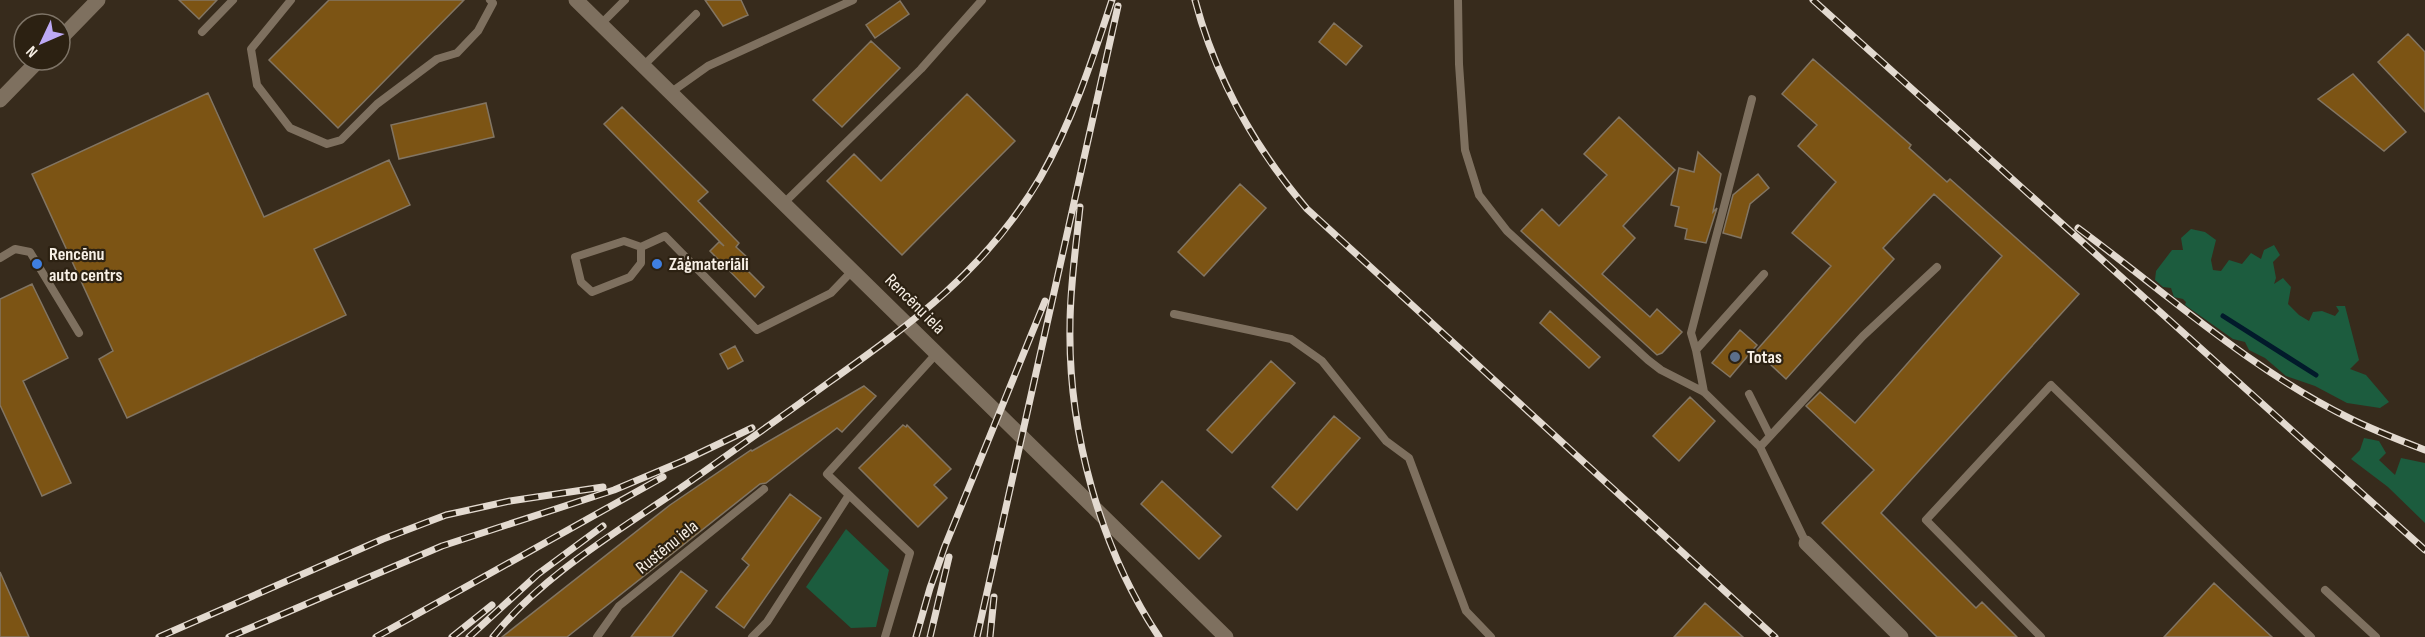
<svg xmlns="http://www.w3.org/2000/svg" width="2425" height="637" font-family="'Sofia Sans Condensed',sans-serif">
  <style>
    .green { fill: #1c5c3e }
    .lines { fill: none; stroke-linecap: round; stroke-linejoin: round }
    .stream { stroke: #021a2b; stroke-width: 5 }
    .building { fill: #7c5414; stroke: #827563; stroke-width: 1.5 }
    .lane { stroke: #7e705f; stroke-width: 8 }
    .street { stroke: #7e705f; stroke-width: 15 }
    .rail-casing { stroke: #e3dad0; stroke-width: 7 }
    .rail { stroke: #2c2112; stroke-width: 4.5; stroke-dasharray: 14; stroke-linecap: butt }
    .shop-dot { fill: #3f7fe0; stroke: #2c2112; stroke-width: 2 }
    .service-dot { fill: #5c6f8a; stroke: #2c2112; stroke-width: 2 }
    .labels { text-anchor: middle; dominant-baseline: central; stroke-width: 4.5; stroke-linejoin: round; paint-order: stroke }
    .poi-label { font-size: 18px; font-weight: bold; fill: #f8f0e6; stroke: #2c2112; text-anchor: start }
    .street-label { font-size: 18px; fill: #f8f0e6; stroke: #2c2112 }
  </style>
  <rect width="100%" height="100%" fill="#372b1c"/>
  <path class="green" d="M 2191,229 L 2205,232 L 2216,240 L 2211,260 L 2213,270 L 2221,271 L 2229,260 L 2242,264 L 2251,253 L 2261,259 L 2264,250 L 2274,245 L 2280,255 L 2273,262 L 2276,278 L 2274,284 L 2283,278 L 2291,287 L 2288,304 L 2299,315 L 2309,321 L 2313,312 L 2322,311 L 2335,316 L 2339,311 L 2336,306 L 2345,306 L 2359,360 L 2350,369 L 2366,375 L 2389,402 L 2380,408 L 2347,403 L 2315,386 L 2286,376 L 2265,358 L 2249,350 L 2245,342 L 2233,339 L 2185,305 L 2186,302 L 2183,299 L 2174,297 L 2171,288 L 2163,287 L 2155,280 L 2156,271 L 2172,250 L 2183,250 L 2181,238 Z
    M 2364,438 L 2379,441 L 2386,453 L 2379,460 L 2395,475 L 2401,458 L 2425,463 L 2425,523 L 2388,487 L 2351,459 L 2360,450 Z
    M 846,529 L 889,570 L 876,627 L 851,628 L 806,587 Z"/>
  <g class="lines">
    <path class="stream" d="M 2223,316 L 2316,375"/>
  </g>
  <path class="building" d="M 179,0 L 217,0 L 199,19 Z
    M 329,0 L 464,0 L 338,128 L 269,60 Z
    M 705,0 L 741,0 L 748,15 L 723,26 Z
    M 900,1 L 909,14 L 875,38 L 866,25 Z
    M 1334,23 L 1362,46 L 1346,65 L 1319,42 Z
    M 2408,34 L 2425,52 L 2425,112 L 2378,62 Z
    M 871,41 L 900,68 L 842,127 L 813,100 Z
    M 1813,59 L 1911,145 L 1909,148 L 1947,182 L 1950,179 L 2079,294 L 1881,513 L 1976,608 L 1982,602 L 2017,637 L 1937,637 L 1822,523 L 1874,470 L 1806,406 L 1820,392 L 1855,423 L 2002,256 L 1934,194 L 1883,248 L 1894,259 L 1786,379 L 1756,351 L 1831,266 L 1792,233 L 1836,182 L 1798,146 L 1817,125 L 1782,94 Z
    M 2353,74 L 2406,132 L 2384,151 L 2318,99 Z
    M 208,93 L 264,217 L 389,160 L 410,205 L 314,249 L 346,315 L 127,418 L 99,359 L 113,351 L 32,174 Z
    M 967,94 L 1015,141 L 902,255 L 827,181 L 854,154 L 881,181 Z
    M 486,103 L 494,137 L 399,159 L 391,125 Z
    M 622,107 L 708,192 L 698,201 L 739,243 L 736,247 L 748,258 L 741,264 L 764,287 L 755,297 L 710,251 L 719,242 L 724,246 L 604,124 Z
    M 1619,117 L 1675,170 L 1623,226 L 1635,238 L 1602,274 L 1650,317 L 1657,309 L 1682,332 L 1662,353 L 1657,355 L 1521,231 L 1542,209 L 1559,226 L 1607,175 L 1584,154 Z
    M 1698,152 L 1721,174 L 1713,212 L 1717,208 L 1706,243 L 1685,239 L 1687,229 L 1675,226 L 1679,207 L 1671,205 L 1679,168 L 1694,172 Z
    M 1758,174 L 1769,188 L 1750,204 L 1741,238 L 1723,233 L 1733,195 Z
    M 1240,184 L 1266,208 L 1204,276 L 1178,252 Z
    M 32,284 L 68,358 L 23,381 L 71,483 L 42,496 L 0,405 L 0,299 Z
    M 1550,311 L 1600,357 L 1589,368 L 1540,323 Z
    M 1740,330 L 1757,345 L 1730,377 L 1712,363 Z
    M 735,346 L 743,361 L 728,369 L 720,354 Z
    M 1271,361 L 1295,383 L 1232,453 L 1207,430 Z
    M 864,386 L 876,396 L 842,432 L 837,428 L 766,483 L 760,484 L 567,637 L 502,637 L 670,505 L 751,450 L 752,451 Z
    M 1690,397 L 1715,421 L 1679,461 L 1653,436 Z
    M 1334,416 L 1360,438 L 1297,510 L 1272,487 Z
    M 903,425 L 906,427 L 907,425 L 951,469 L 934,485 L 947,498 L 918,527 L 859,468 Z
    M 1162,481 L 1221,536 L 1199,559 L 1141,504 Z
    M 790,494 L 821,518 L 744,628 L 716,607 L 749,565 L 742,559 Z
    M 681,571 L 707,591 L 672,637 L 631,637 Z
    M 0,572 L 29,637 L 0,637 Z
    M 2214,583 L 2272,637 L 2164,637 Z
    M 1705,603 L 1743,637 L 1674,637 Z"/>
  <g class="lines">
    <path class="lane" d="M 291,0 L 251,49 L 257,85 L 290,128 L 327,144 L 341,140 L 377,104 L 437,59 L 457,53 L 478,31 L 493,3 L 490,0
      M 1458,0 L 1459,64 L 1465,150 L 1479,195 L 1507,231 L 1648,360 L 1661,370 L 1704,392 L 1760,447 L 1806,543
      M 601,24 L 625,0
      M 202,32 L 233,0
      M 643,66 L 696,14
      M 670,93 L 708,66 L 853,0
      M 784,203 L 921,69 L 982,0
      M 641,247 L 641,263 L 630,277 L 592,292 L 581,282 L 575,257 L 624,241 L 641,247 L 665,236 L 757,330 L 831,293 L 853,270
      M 0,258 L 15,249 L 30,252 L 79,333
      M 1174,314 L 1291,339 L 1322,361 L 1386,441 L 1409,458 L 1466,611 L 1491,637
      M 1696,350 L 1691,333 L 1752,99
      M 1704,392 L 1696,350 L 1764,274
      M 1749,394 L 1770,436
      M 1760,447 L 1863,336 L 1937,267
      M 849,495 L 910,553 L 885,637
      M 2325,590 L 2376,637
      M 597,637 L 619,606 L 764,489
      M 752,637 L 767,622 L 849,495 L 827,474 L 937,353
      M 2041,637 L 1926,520 L 2051,385 L 2311,637"/>
    <path class="street" d="M 576,0 L 1226,637
      M 60,39 L 98,0
      M 0,100 L 39,60
      M 1806,543 L 1901,637"/>
    <defs>
      <path id="rail" d="M 1195,0 C 1216,79 1254,147 1307,209 L 1775,637
        M 1813,0 L 2425,550
        M 1080,207 C 1076,247 1070,286 1070,325 C 1068,431 1100,549 1159,637
        M 2078,228 C 2166,293 2250,369 2349,418 C 2373,430 2399,440 2425,450
        M 159,637 L 383,539 L 446,515 L 510,501 L 603,487
        M 229,637 L 442,546 L 614,490 L 683,461 L 752,428
        M 376,637 L 663,477
        M 452,637 L 492,605
        M 469,637 L 538,574 L 603,526
        M 493,637 C 541,577 612,535 675,492 C 726,456 777,420 828,383 C 912,323 986,270 1040,178 C 1072,122 1092,61 1112,0
        M 916,637 L 930,588 L 945,546 L 1045,301
        M 930,637 L 949,557
        M 977,637 L 1118,6
        M 990,637 L 994,597"/>
    </defs>
    <use href="#rail" class="rail-casing"/>
    <use href="#rail" class="rail"/>
  </g>
  <g class="shop-dot">
    <circle cx="37" cy="264" r="6"/>
    <circle cx="657" cy="264" r="6"/>
  </g>
  <circle class="service-dot" cx="1735" cy="357" r="6"/>
  <g class="labels">
    <g class="poi-label">
      <text x="49" y="254">Rencēnu<tspan x="49" dy="21">auto centrs</tspan></text>
      <text x="669" y="264">Zāģmateriāli</text>
      <text x="1747" y="357">Totas</text>
    </g>
    <g class="street-label">
      <text transform="translate(915 304) rotate(45)">Rencēnu iela</text>
      <text transform="translate(667 547) rotate(-39)">Rustēnu iela</text>
    </g>
  </g>
  <g transform="translate(42 42) rotate(226)"><circle r="28" fill="#2c2112" stroke="#7e7467" stroke-width="1.5"/>
  <path d="M0-4.5L10 22L0 15L-10 22Z" fill="#bda9f5"/>
  <text y="-9" font-size="16" font-weight="bold" text-anchor="middle" fill="#f8f0e6">N</text>
  </g>
</svg>
